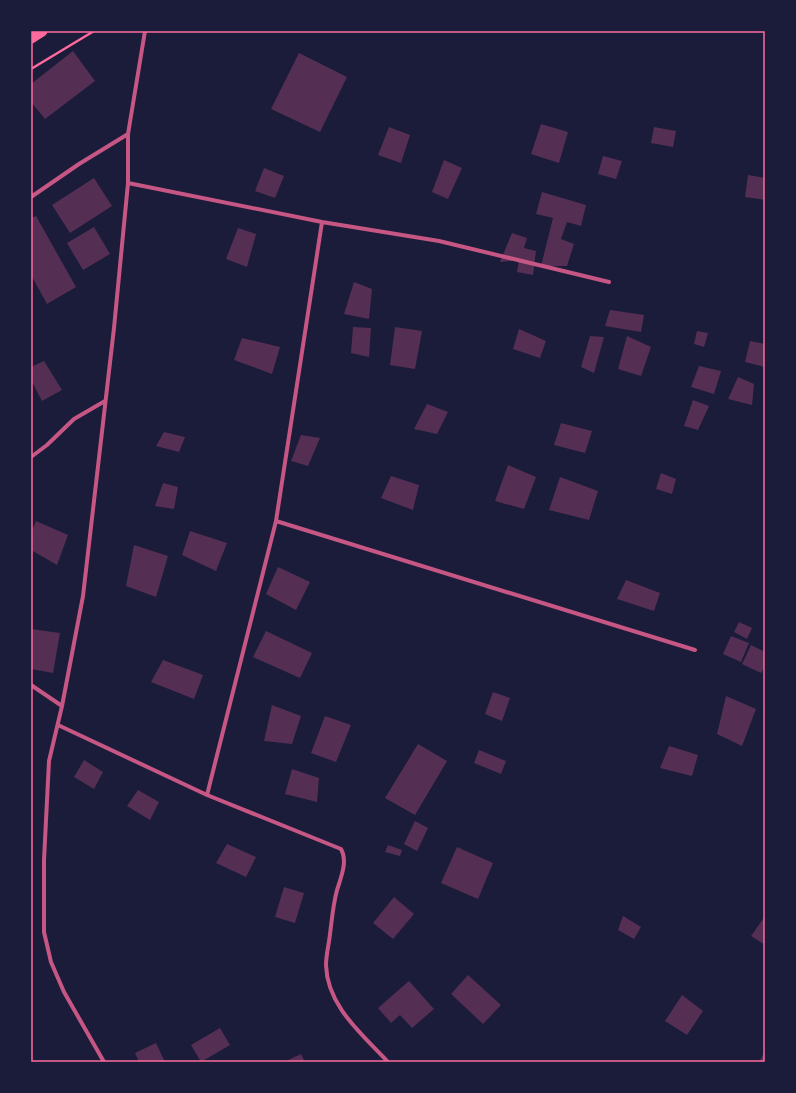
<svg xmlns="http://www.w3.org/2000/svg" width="796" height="1093" font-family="Manrope,sans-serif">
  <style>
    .building { fill: #542f53 }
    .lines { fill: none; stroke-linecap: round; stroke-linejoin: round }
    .path { stroke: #ff6b9d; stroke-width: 2.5 }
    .minor { stroke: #c65784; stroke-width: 4 }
    .trunk { stroke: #ff6b9d; stroke-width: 11 }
    .neatline { fill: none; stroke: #ff6b9d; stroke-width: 1.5 }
  </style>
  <rect width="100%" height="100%" fill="#1b1b3a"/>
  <path class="building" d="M 73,51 L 95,81 L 45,119 L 31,102 L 31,84 Z
    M 299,53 L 347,77 L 320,132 L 271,109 Z
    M 541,124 L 568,132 L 559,163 L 531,154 Z
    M 389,127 L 410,135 L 401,163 L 378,155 Z
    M 654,127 L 676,131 L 673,147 L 651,143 Z
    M 603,156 L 622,161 L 616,179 L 598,174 Z
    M 444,160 L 462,168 L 448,199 L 432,192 Z
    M 264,168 L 284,176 L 275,198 L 255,191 Z
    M 748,175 L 765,178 L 765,200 L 745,197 Z
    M 94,178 L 112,206 L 70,233 L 52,205 Z
    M 542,192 L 586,205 L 581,226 L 567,222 L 561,239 L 574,244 L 567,266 L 541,266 L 553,218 L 536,214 Z
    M 36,216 L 76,287 L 47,304 L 31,275 L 31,218 Z
    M 94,227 L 110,254 L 83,270 L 67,243 Z
    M 238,228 L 256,234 L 247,267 L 226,259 Z
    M 512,233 L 527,238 L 524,248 L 536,251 L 533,275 L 517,272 L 519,260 L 500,262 Z
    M 354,282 L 372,289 L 369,319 L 344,314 Z
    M 610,310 L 644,315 L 641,332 L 605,326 Z
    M 353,327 L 371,328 L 369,357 L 351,353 Z
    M 395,327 L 422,331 L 415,369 L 390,365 Z
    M 519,329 L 546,341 L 540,358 L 513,349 Z
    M 697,331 L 708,333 L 704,347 L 694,344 Z
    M 590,336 L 604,337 L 594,373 L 581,367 Z
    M 627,336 L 651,347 L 641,376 L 618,369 Z
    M 242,338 L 280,347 L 272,374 L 234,360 Z
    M 750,341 L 765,344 L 765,367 L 745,362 Z
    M 44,361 L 62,390 L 42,401 L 31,380 L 31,367 Z
    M 699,366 L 721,371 L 714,394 L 691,387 Z
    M 738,377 L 754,384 L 752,405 L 728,399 Z
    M 693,400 L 709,406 L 698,430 L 684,426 Z
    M 427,404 L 448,412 L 437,434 L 414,429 Z
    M 561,423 L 592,431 L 585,453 L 554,445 Z
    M 164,432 L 185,437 L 179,452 L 156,446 Z
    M 301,435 L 320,438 L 308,466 L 291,461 Z
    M 508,465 L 536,477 L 524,509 L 495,501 Z
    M 661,473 L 676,479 L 672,494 L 656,489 Z
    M 391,476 L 419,485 L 413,510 L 381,498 Z
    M 560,477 L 598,491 L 589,520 L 549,510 Z
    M 163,483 L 178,487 L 174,509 L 155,506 Z
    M 36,521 L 68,535 L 57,565 L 31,550 L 31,533 Z
    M 190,531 L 227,543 L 216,571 L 182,555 Z
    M 134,545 L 168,556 L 156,597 L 126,586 Z
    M 278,567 L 310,582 L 296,610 L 266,594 Z
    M 626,580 L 660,593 L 654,611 L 617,599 Z
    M 739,622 L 752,628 L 747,639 L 734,632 Z
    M 31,629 L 60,633 L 53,673 L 31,669 Z
    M 266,631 L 312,653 L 300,678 L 253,657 Z
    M 731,636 L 749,643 L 741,662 L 723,654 Z
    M 751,645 L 765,652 L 765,666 L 761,673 L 742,664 Z
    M 163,660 L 203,675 L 194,699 L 151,682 Z
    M 493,692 L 510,698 L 502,721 L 485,714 Z
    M 726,696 L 756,709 L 742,746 L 717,734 Z
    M 272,705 L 301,716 L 292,744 L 264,741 Z
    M 325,716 L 351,725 L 336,762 L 311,753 Z
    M 418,744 L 447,761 L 415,815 L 385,798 Z
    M 669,746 L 698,755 L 692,776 L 660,768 Z
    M 479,750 L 506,761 L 501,774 L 474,763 Z
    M 84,760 L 103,772 L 94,789 L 74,777 Z
    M 292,769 L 319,778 L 317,802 L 285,794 Z
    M 138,790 L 159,802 L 150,820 L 127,806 Z
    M 415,821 L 428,828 L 417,851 L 404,844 Z
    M 227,844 L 256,857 L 246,877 L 216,863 Z
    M 388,845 L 402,850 L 400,856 L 385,852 Z
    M 457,847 L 493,863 L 478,899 L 441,883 Z
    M 284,887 L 304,893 L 295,923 L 275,917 Z
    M 394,897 L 414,914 L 393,939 L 373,923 Z
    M 623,916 L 641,927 L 634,939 L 618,930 Z
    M 765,916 L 765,945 L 751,936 Z
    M 468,975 L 501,1005 L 483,1024 L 451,994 Z
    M 409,981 L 434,1009 L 412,1028 L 400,1015 L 391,1023 L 378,1008 Z
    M 682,995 L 703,1011 L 687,1035 L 665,1021 Z
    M 220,1028 L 230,1045 L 201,1062 L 191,1045 Z
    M 156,1043 L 165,1062 L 139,1062 L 135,1053 Z
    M 764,1053 L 765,1062 L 759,1062 Z
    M 301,1054 L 305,1062 L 284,1062 Z"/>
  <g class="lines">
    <path class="path" d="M 31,69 L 94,31"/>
    <path class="minor" d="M 128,183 L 322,222 L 439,241 L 609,282
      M 31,197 L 79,164 L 128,134
      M 31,457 L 47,445 L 74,419 L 105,401
      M 276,521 L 695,650
      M 31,685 L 62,706
      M 58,725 L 207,795 L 341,849 C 348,861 341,877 337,890 C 333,905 332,919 330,934 C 329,944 326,955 326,965 C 327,1006 362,1034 388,1062
      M 207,795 L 276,521 L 322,222
      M 104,1062 L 64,992 L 51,962 L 44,932 L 44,860 L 49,761 L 62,706 L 83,596 L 114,328 L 128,183 L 128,134 L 145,31"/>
    <path class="trunk" d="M 31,38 L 42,31"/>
  </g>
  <rect width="796" height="1093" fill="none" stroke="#1b1b3a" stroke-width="64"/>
  <rect x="32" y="32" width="732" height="1029" class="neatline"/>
</svg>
